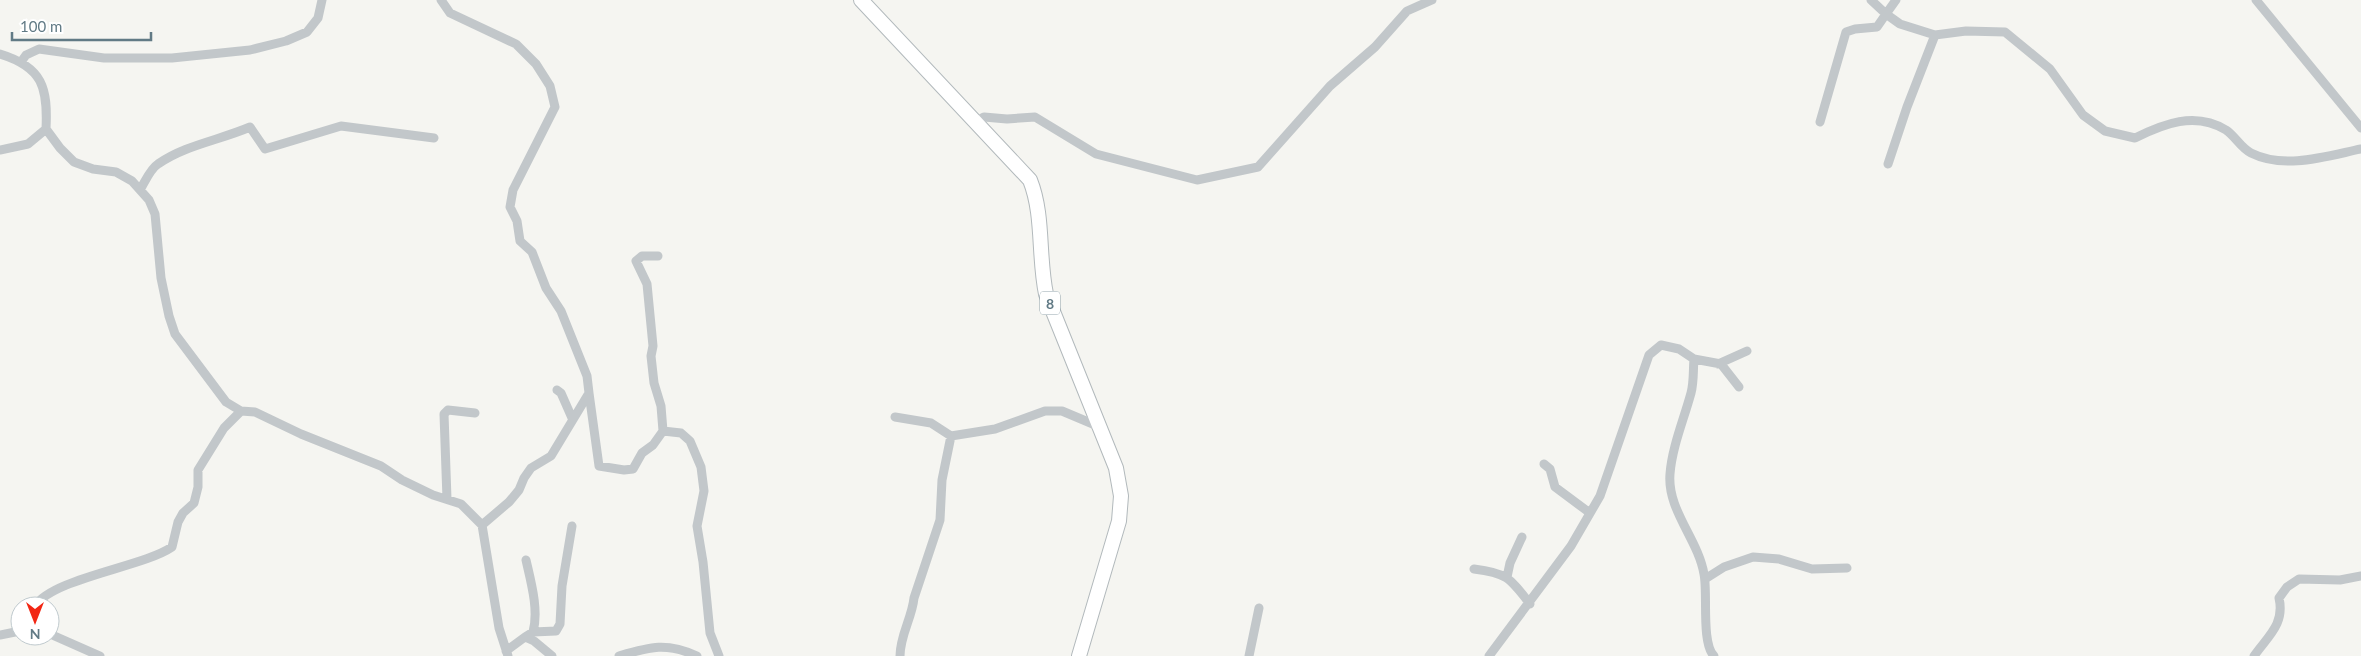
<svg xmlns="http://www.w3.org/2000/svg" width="2361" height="656" font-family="Lato,sans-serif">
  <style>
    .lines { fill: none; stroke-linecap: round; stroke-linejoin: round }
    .primary-casing { stroke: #b2b9bc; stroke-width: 16 }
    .minor { stroke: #c2c7ca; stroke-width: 9 }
    .primary { stroke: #fff; stroke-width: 14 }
    .labels { text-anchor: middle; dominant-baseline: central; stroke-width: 5; stroke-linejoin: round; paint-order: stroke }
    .shield { fill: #fff; stroke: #90a2aa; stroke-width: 1 }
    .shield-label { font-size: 14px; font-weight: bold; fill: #617a85 }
  </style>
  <rect width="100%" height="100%" fill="#f5f5f1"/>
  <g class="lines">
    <defs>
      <path id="primary" d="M 861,0 L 1030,180 C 1044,215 1038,256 1046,294 L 1116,468 L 1121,496 L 1119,521 L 1079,656"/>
    </defs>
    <use href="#primary" class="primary-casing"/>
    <path class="minor" d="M 441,0 L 450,13 L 516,44 L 536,64 L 550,86 L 555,107 L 513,190 L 510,207 L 517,221 L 520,241 L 532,252 L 546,288 L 561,311 L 587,376 L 589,393 L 551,456 L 531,468 L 524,478 L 519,490 L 509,502 L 482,525
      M 1871,0 L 1886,14 L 1896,0
      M 2256,0 L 2361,128
      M 0,54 C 43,67 48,88 46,129 L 60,148 L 74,162 L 93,169 L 116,172 L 132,181 L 149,200 L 155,214 L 161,278 L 169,316 L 175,334 L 226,402 L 241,411 L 255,412 L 301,434 L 381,466 L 402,480 L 433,495 L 461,504 L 482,525 L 499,628 L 508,656
      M 21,62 L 26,55 L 39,49 L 104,58 L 172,58 L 250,50 L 286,41 L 307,32 L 318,18 L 322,0
      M 975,122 L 984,117 L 1007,119 L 1035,117 L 1096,154 L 1197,180 L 1258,167 L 1330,86 L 1375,47 L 1407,11 L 1432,0
      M 1820,122 L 1846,32 L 1855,29 L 1877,27 L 1886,14 L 1900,24 L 1935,35
      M 0,150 L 28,144 L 46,129
      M 1888,164 L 1907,107 L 1935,35 L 1966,31 L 2005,32 L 2050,69 L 2083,115 L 2105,131 L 2135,138 C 2163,124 2195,111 2226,130 C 2235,136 2241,148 2251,153 C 2285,170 2327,156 2361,149
      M 140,190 C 145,182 150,169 158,164 C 185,145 220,140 250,127 L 265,149 L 341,126 L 434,138
      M 658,256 L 642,256 L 636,261 L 647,284 L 653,346 L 651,356 L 654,383 L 661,406 L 663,431 L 681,433 L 690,441 L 701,467 L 704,491 L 697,526 L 703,562 L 710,633 L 719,656
      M 1694,359 C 1693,370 1694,382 1691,393 C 1684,419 1672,447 1670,474 C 1667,510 1698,539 1704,574 C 1708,593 1701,643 1714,656
      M 1718,364 L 1747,351
      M 557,390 L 561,393 L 572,418
      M 589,393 L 599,466 L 624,470 L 633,469 L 642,453 L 653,445 L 663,431
      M 895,417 L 931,423 L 951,436 L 995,429 L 1045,411 L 1062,411 L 1100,427
      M 1544,464 L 1550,469 L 1555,487 L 1590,513
      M 447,499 L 444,414 L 448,410 L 475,413
      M 526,560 C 531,582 539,610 533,632
      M 1474,569 C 1507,573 1510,578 1530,604
      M 1507,577 L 1510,563 L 1522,537
      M 1705,579 L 1724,567 L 1753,557 L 1779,559 L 1812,569 L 1847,568
      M 35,606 C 53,578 143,567 172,547 L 178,522 L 183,513 L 194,503 L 198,487 L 198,470 L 224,428 L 241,411
      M 50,634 L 100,656
      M 0,635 L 20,631
      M 525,637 L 533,632 L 556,631 L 560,624 L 562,586 L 572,526
      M 506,651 L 525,637 L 534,641 L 552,656
      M 619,656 C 650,647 666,642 697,656
      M 900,656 C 900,635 912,618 914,598 L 940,520 L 942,480 L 951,436
      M 1249,656 L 1259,608
      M 1489,656 L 1571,546 L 1600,496 L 1649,355 L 1661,345 L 1679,349 L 1694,359 L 1721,364 L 1739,387
      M 2254,656 C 2268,636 2285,624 2279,598 L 2287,587 L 2299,579 L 2340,580 L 2361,576"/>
    <use href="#primary" class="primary"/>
  </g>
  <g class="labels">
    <rect class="shield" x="1040" y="291.5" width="20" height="23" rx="4"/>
    <g class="shield-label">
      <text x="1050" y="303">8</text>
    </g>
  </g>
  <g transform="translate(35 621) rotate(180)"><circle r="24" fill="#ffffff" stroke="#c0cace"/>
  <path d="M0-4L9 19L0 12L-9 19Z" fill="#f22714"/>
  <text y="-8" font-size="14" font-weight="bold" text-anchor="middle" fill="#617a85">N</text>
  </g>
  <path d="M12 32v8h139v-8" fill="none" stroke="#617a85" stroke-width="2.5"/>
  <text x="20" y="32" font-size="15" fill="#617a85" stroke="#ffffff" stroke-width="4" paint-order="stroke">100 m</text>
</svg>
